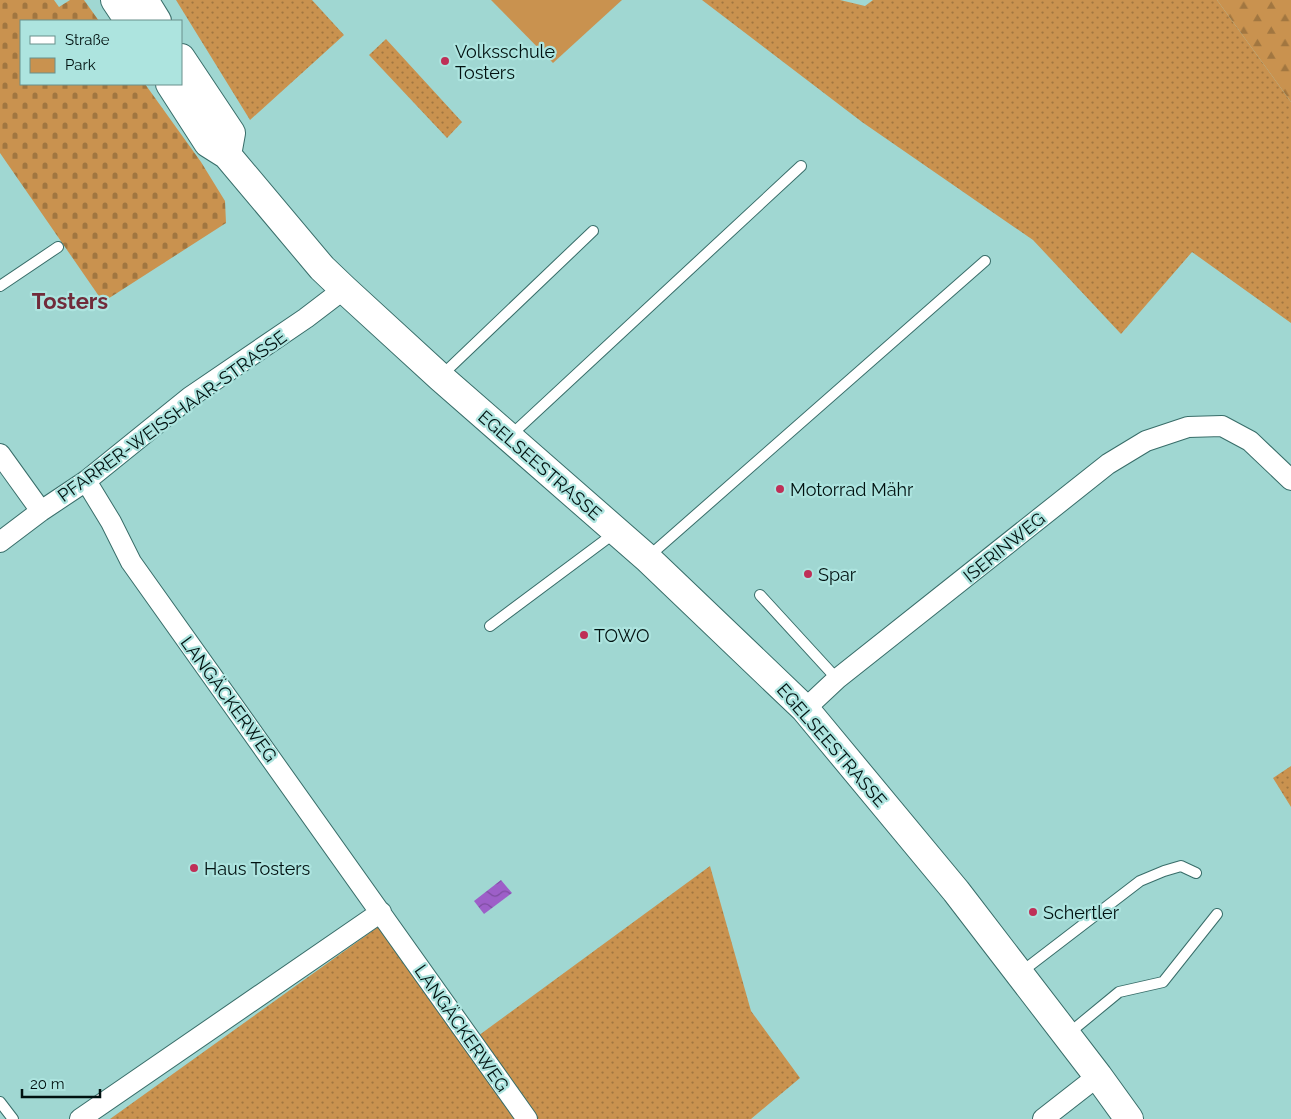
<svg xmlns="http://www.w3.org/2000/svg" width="1291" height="1119" font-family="Raleway,sans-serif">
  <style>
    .grass { fill: url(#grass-dots) }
    .forest { fill: url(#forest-firs) }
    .cemetery { fill: url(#cemetery-stones) }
    .park { fill: #c9924f }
    .water { fill: url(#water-waves) }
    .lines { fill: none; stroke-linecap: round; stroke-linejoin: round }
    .lane-casing { stroke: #386d69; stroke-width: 12 }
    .street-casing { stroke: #386d69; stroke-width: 22 }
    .secondary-casing { stroke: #386d69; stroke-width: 30 }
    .lane { stroke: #fff; stroke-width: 10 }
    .street { stroke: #fff; stroke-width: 20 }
    .secondary { stroke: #fff; stroke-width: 28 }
    .poi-dot { fill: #bf2f57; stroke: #ade4df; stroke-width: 2 }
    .labels { text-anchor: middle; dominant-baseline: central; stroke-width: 4.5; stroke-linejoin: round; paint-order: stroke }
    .poi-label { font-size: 18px; fill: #001110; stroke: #ade4df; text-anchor: start }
    .street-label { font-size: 18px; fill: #001110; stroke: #ade4df }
    .district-label { font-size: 22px; font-weight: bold; fill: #712b3a; stroke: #ade4df }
  </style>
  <defs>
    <pattern id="grass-dots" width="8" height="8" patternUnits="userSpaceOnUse" patternTransform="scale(1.25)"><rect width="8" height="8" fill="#c9924f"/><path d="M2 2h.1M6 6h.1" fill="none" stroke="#a17640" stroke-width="1.8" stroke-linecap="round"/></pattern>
    <pattern id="forest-firs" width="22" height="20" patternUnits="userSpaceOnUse" patternTransform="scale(1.25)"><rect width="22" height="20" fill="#c9924f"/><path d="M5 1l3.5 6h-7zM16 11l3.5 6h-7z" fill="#a17640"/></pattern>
    <pattern id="cemetery-stones" width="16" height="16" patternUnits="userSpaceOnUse" patternTransform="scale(1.25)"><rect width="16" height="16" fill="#c9924f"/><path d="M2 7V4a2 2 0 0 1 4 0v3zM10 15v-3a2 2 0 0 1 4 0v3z" fill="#a17640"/></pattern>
    <pattern id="water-waves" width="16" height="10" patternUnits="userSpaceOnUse" patternTransform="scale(1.25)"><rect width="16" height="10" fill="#9d5fc8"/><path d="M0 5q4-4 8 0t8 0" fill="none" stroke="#7e4da1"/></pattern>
  </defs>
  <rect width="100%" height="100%" fill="#a0d7d2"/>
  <path class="grass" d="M 176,0 L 312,0 L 344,35 L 250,120 Z
    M 702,0 L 840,0 L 865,6 L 873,0 L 1217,0 L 1291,102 L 1291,323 L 1192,252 L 1121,334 L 1033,240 L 862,122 Z
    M 386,39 L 462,122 L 447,138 L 369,55 Z
    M 1291,766 L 1291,807 L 1273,778 Z
    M 710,866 L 751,1011 L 800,1078 L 751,1119 L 110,1119 L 378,927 L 467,1044 Z"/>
  <path class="forest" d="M 1217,0 L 1291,0 L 1291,102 Z"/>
  <path class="cemetery" d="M 0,0 L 54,0 L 59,7 L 70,0 L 84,0 L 99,21 L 21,21 L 21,84 L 145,84 L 201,162 L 225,201 L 226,223 L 103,302 L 0,153 Z"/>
  <path class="park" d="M 491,0 L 622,0 L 553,63 Z"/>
  <path class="water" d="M 501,880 L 512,893 L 484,914 L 474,901 Z"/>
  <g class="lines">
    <defs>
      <path id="lane" d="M 0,286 L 58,247
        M 441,376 L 593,231
        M 510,436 L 801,166
        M 648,557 L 985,261
        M 760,595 L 837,679
        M 490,626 L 616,532
        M 1020,973 L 1140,881 L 1164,871 L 1181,866 L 1196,873
        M 1068,1034 L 1119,992 L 1163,982 L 1217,914
        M 0,1102 L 13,1119"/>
      <path id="street" d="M 0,454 L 41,511
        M 86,481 L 111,522 L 131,562 L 527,1119
        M 0,542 L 41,511 L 86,481 L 190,397 L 306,318 L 344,289
        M 805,709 L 837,679 L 1108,464 L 1146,441 L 1188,427 L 1222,426 L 1250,441 L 1291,480
        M 80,1119 L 381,912
        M 1043,1119 L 1098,1076"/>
      <path id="secondary" d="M 115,0 L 129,21
        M 144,0 L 157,21
        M 181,58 L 231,133 L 227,155
        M 170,84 L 208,143 L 227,155 L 322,268 L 344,289 L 440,377 L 647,558 L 805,709 L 956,891 L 1098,1076 L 1129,1119"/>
    </defs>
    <use href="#lane" class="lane-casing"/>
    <use href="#street" class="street-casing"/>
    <use href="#secondary" class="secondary-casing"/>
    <use href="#lane" class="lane"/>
    <use href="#street" class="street"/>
    <use href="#secondary" class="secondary"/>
  </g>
  <g class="poi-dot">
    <circle cx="445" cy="61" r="5"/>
    <circle cx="780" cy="489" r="5"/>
    <circle cx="808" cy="574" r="5"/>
    <circle cx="584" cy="635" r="5"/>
    <circle cx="194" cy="868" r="5"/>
    <circle cx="1033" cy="912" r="5"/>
  </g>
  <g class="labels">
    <g class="poi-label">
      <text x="455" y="51">Volksschule<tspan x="455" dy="21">Tosters</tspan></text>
      <text x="790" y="489">Motorrad Mähr</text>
      <text x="818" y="574">Spar</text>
      <text x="594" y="635">TOWO</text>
      <text x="204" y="868">Haus Tosters</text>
      <text x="1043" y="912">Schertler</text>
    </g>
    <g class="street-label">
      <text transform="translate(172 416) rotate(-36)">PFARRER-WEISSHAAR-STRASSE</text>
      <text transform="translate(540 465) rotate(41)">EGELSEESTRASSE</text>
      <text transform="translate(1004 547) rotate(-39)">ISERINWEG</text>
      <text transform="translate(229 699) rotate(54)">LANGÄCKERWEG</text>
      <text transform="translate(832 745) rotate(49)">EGELSEESTRASSE</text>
      <text transform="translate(462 1028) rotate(55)">LANGÄCKERWEG</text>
    </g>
    <g class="district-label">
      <text x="70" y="301">Tosters</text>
    </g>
  </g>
  <rect x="20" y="20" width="162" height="65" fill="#ade4df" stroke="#68908c"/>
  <rect x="30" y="36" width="25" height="8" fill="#ffffff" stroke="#68908c"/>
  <text x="65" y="45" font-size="15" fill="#001110">Straße</text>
  <rect x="30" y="58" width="25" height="15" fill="#c9924f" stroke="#68908c"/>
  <text x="65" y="70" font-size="15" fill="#001110">Park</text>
  <path d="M22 1089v8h78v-8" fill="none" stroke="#001110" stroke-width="2.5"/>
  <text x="30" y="1089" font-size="15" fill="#001110" stroke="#ade4df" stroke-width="4" paint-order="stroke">20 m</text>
</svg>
